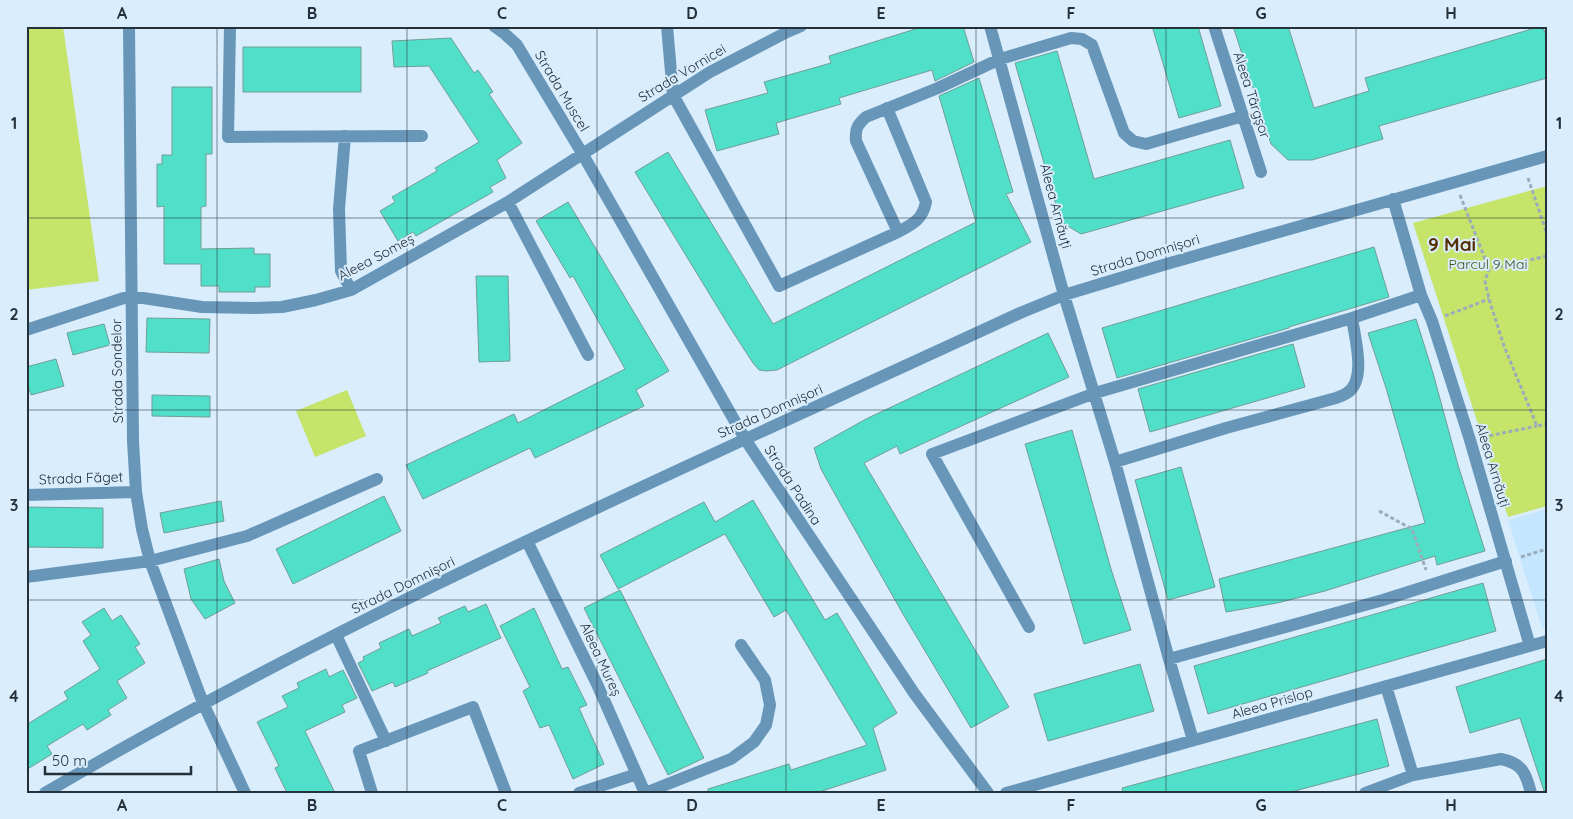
<svg xmlns="http://www.w3.org/2000/svg" width="1573" height="819" font-family="Quicksand,sans-serif">
  <style>
    .built { fill: #c5e6ff }
    .park { fill: #c5e469 }
    .building { fill: #50e0ca; stroke: #719e95 }
    .lines { fill: none; stroke-linecap: round; stroke-linejoin: round }
    .path { stroke: #9bacba; stroke-width: 3; stroke-dasharray: 4 2.5; stroke-linecap: butt }
    .minor { stroke: #6896b8; stroke-width: 12 }
    .grid { fill: none; stroke: #24313b; stroke-width: 1; stroke-opacity: 0.55 }
    .labels { text-anchor: middle; dominant-baseline: central; stroke-width: 4; stroke-linejoin: round; paint-order: stroke }
    .street-label { font-size: 14px; fill: #24313b; stroke: #d9edfd }
    .park-label { font-size: 14px; fill: #495523; stroke: #d9edfd }
    .district-label { font-size: 19px; font-weight: bold; fill: #572e01; stroke: #d9edfd }
    .neatline { fill: none; stroke: #24313b; stroke-width: 2 }
    .grid-label { font-size: 16px; text-anchor: middle; font-weight: bold; fill: #24313b }
  </style>
  <rect width="100%" height="100%" fill="#d9edfd"/>
  <path class="built" d="M 1547,509 L 1547,627 L 1542,628 L 1508,520 Z"/>
  <path class="park" d="M 26,26 L 63,26 L 99,281 L 26,290 Z
    M 1547,186 L 1547,506 L 1508,517 L 1413,223 Z
    M 347,390 L 366,436 L 315,457 L 296,411 Z"/>
  <path class="building" d="M 925,26 L 963,26 L 974,62 L 935,81 L 932,70 L 839,98 L 841,104 L 776,123 L 779,134 L 717,151 L 705,110 L 768,93 L 764,82 L 831,63 L 829,56 Z
    M 1152,26 L 1198,26 L 1221,106 L 1179,118 Z
    M 1233,26 L 1288,26 L 1314,108 L 1369,91 L 1365,78 L 1542,26 L 1547,37 L 1547,78 L 1379,126 L 1383,139 L 1312,160 L 1288,160 L 1271,144 Z
    M 451,38 L 474,73 L 478,70 L 493,92 L 489,94 L 522,143 L 497,160 L 506,178 L 490,187 L 493,192 L 416,236 L 413,232 L 398,241 L 380,211 L 395,202 L 392,197 L 437,171 L 435,168 L 479,142 L 429,66 L 394,67 L 392,41 Z
    M 243,47 L 361,47 L 361,92 L 243,92 Z
    M 1057,51 L 1094,179 L 1230,140 L 1244,188 L 1081,234 L 1061,222 L 1015,63 Z
    M 979,78 L 1013,192 L 1006,194 L 1031,242 L 777,370 L 766,371 L 759,370 L 753,363 L 729,326 L 635,172 L 668,152 L 773,324 L 976,222 L 939,96 Z
    M 172,87 L 212,87 L 212,154 L 206,154 L 206,206 L 201,207 L 201,249 L 254,248 L 254,254 L 270,254 L 270,287 L 255,287 L 255,292 L 219,292 L 219,286 L 201,286 L 201,264 L 164,264 L 164,206 L 157,207 L 157,164 L 162,164 L 162,155 L 172,155 Z
    M 568,202 L 669,371 L 636,390 L 644,406 L 535,458 L 530,448 L 423,499 L 406,465 L 514,414 L 518,423 L 625,369 L 573,276 L 570,278 L 536,221 Z
    M 1374,247 L 1389,297 L 1289,327 L 1289,328 L 1117,378 L 1102,328 Z
    M 476,276 L 508,276 L 510,361 L 479,362 Z
    M 147,318 L 210,319 L 209,353 L 146,352 Z
    M 1416,319 L 1433,373 L 1458,465 L 1485,551 L 1437,565 L 1435,556 L 1325,591 L 1277,603 L 1226,612 L 1219,579 L 1425,523 L 1386,388 L 1368,333 Z
    M 104,324 L 110,345 L 73,355 L 67,333 Z
    M 1048,333 L 1069,377 L 900,454 L 897,446 L 864,463 L 1009,707 L 971,728 L 903,614 L 837,498 L 821,469 L 814,448 L 866,419 Z
    M 1293,344 L 1305,387 L 1150,432 L 1138,389 Z
    M 56,359 L 64,386 L 31,395 L 26,379 L 26,367 Z
    M 152,395 L 210,396 L 210,417 L 152,416 Z
    M 1072,430 L 1111,569 L 1131,630 L 1084,644 L 1025,444 Z
    M 1181,467 L 1215,587 L 1168,600 L 1135,480 Z
    M 384,496 L 401,531 L 293,584 L 276,549 Z
    M 753,500 L 825,620 L 837,613 L 897,713 L 873,728 L 886,770 L 816,793 L 708,793 L 708,789 L 789,764 L 791,770 L 867,745 L 786,610 L 774,617 L 725,534 L 618,589 L 600,555 L 704,502 L 715,522 Z
    M 221,501 L 224,521 L 164,533 L 160,513 Z
    M 26,507 L 103,508 L 103,548 L 26,547 Z
    M 219,559 L 224,581 L 235,603 L 205,619 L 191,599 L 184,569 Z
    M 1483,583 L 1496,631 L 1208,714 L 1194,666 Z
    M 620,590 L 704,758 L 668,775 L 584,608 Z
    M 486,604 L 501,638 L 427,671 L 428,673 L 395,687 L 393,682 L 372,691 L 358,663 L 364,660 L 363,657 L 381,648 L 379,643 L 409,629 L 412,636 L 441,623 L 438,618 L 465,606 L 468,612 Z
    M 104,608 L 112,621 L 121,615 L 140,644 L 135,647 L 145,663 L 117,681 L 127,698 L 108,710 L 111,715 L 87,730 L 83,724 L 47,746 L 52,754 L 26,770 L 26,725 L 68,699 L 64,692 L 100,669 L 83,641 L 91,635 L 82,622 Z
    M 534,608 L 562,669 L 568,667 L 587,705 L 579,708 L 604,764 L 573,779 L 549,725 L 540,728 L 523,691 L 530,687 L 500,626 Z
    M 1547,659 L 1547,790 L 1544,791 L 1520,718 L 1470,733 L 1456,687 Z
    M 1140,664 L 1154,711 L 1048,741 L 1034,694 Z
    M 326,669 L 329,677 L 343,670 L 357,698 L 342,705 L 345,712 L 305,731 L 335,793 L 287,793 L 275,768 L 279,766 L 257,722 L 288,707 L 282,696 L 299,688 L 297,683 Z
    M 1377,719 L 1389,766 L 1287,793 L 1123,793 L 1122,788 Z"/>
  <g class="lines">
    <path class="path" d="M 1528,178 L 1547,234
      M 1460,195 L 1489,269
      M 1547,256 L 1489,269 L 1485,281 L 1489,299 L 1504,346 L 1537,426 L 1547,424
      M 1445,316 L 1489,299
      M 1483,437 L 1537,426
      M 1379,511 L 1412,529 L 1426,570
      M 1521,557 L 1547,549"/>
    <path class="minor" d="M 129,26 L 133,441 L 136,492 L 142,529 L 150,561 L 203,703 L 245,793
      M 230,26 L 228,137 L 422,136
      M 494,26 L 505,34 L 517,45 L 582,153 L 745,439 L 914,693 L 988,793
      M 667,26 L 673,95 L 779,286 L 898,232 C 913,224 923,219 926,202 L 887,108
      M 990,26 L 1064,295 L 1115,462 L 1169,659 L 1193,740
      M 1214,26 L 1261,172
      M 345,136 L 339,209 L 341,271 L 351,290
      M 1393,199 L 1421,295 L 1432,321 L 1470,440 L 1530,646
      M 508,202 L 588,355
      M 898,232 L 856,141 C 855,129 857,125 866,117 L 938,88 L 1000,59 L 1071,38 L 1082,39 L 1092,45 L 1124,133 L 1133,141 L 1146,144 L 1243,116
      M 26,330 L 130,296 L 202,307 L 255,308 L 282,307 L 316,300 L 351,290 L 508,202 L 710,72 L 787,32 L 801,26
      M 1115,462 L 1226,428 L 1336,398 C 1339,397 1344,395 1347,393 C 1367,380 1355,339 1352,318
      M 26,495 L 136,492
      M 527,541 L 597,684 L 645,793
      M 26,577 L 150,561 L 247,536 L 377,479
      M 1029,627 L 932,454 L 1095,393 L 1352,318 L 1421,295
      M 336,635 L 386,741
      M 1169,659 L 1383,600 L 1506,561
      M 1386,686 L 1413,775 L 1501,759 C 1522,763 1526,773 1531,793
      M 45,793 C 357,609 692,465 1020,313 L 1064,295 L 1163,265 L 1547,156
      M 372,793 L 359,751 L 473,707 L 506,793
      M 579,793 L 637,774
      M 645,793 L 731,759 L 754,742 L 766,725 L 770,705 L 765,680 L 741,645
      M 1006,793 L 1547,641
      M 1365,793 L 1413,775"/>
  </g>
  <path class="grid" d="M 217,26 L 217,793M 407,26 L 407,793M 597,26 L 597,793M 786,26 L 786,793M 976,26 L 976,793M 1166,26 L 1166,793M 1356,26 L 1356,793M 26,218 L 1547,218M 26,410 L 1547,410M 26,600 L 1547,600"/>
  <g class="labels">
    <g class="street-label">
      <text transform="translate(682 73) rotate(-31)">Strada Vornicei</text>
      <text transform="translate(562 91) rotate(59)">Strada Muscel</text>
      <text transform="translate(1252 95) rotate(72)">Aleea Târgșor</text>
      <text transform="translate(1056 206) rotate(75)">Aleea Arnăuți</text>
      <text transform="translate(1145 255) rotate(-17)">Strada Domnișori</text>
      <text transform="translate(376 257) rotate(-28)">Aleea Someș</text>
      <text transform="translate(117 371) rotate(-91)">Strada Sondelor</text>
      <text transform="translate(770 411) rotate(-24)">Strada Domnișori</text>
      <text transform="translate(1493 465) rotate(73)">Aleea Arnăuți</text>
      <text transform="translate(81 478) rotate(-2)">Strada Făget</text>
      <text transform="translate(793 485) rotate(57)">Strada Padina</text>
      <text transform="translate(403 585) rotate(-26)">Strada Domnișori</text>
      <text transform="translate(601 659) rotate(65)">Aleea Mureș</text>
      <text transform="translate(1272 703) rotate(-16)">Aleea Prislop</text>
    </g>
    <g class="park-label">
      <text x="1488" y="264">Parcul 9 Mai</text>
    </g>
    <g class="district-label">
      <text x="1452" y="244">9 Mai</text>
    </g>
  </g>
  <rect width="1573" height="819" fill="none" stroke="#d9edfd" stroke-width="55"/>
  <path d="M45 766v8h146v-8" fill="none" stroke="#24313b" stroke-width="2.5"/>
  <text x="52" y="766" font-size="15" fill="#24313b" stroke="#d9edfd" stroke-width="4" paint-order="stroke">50 m</text>
  <rect x="28" y="28" width="1518" height="764" class="neatline"/>
  <g class="grid-label">
    <text x="122" y="19">A</text>
    <text x="312" y="19">B</text>
    <text x="502" y="19">C</text>
    <text x="692" y="19">D</text>
    <text x="881" y="19">E</text>
    <text x="1071" y="19">F</text>
    <text x="1261" y="19">G</text>
    <text x="1451" y="19">H</text>
    <text x="14" y="129">1</text>
    <text x="1559" y="129">1</text>
    <text x="14" y="320">2</text>
    <text x="1559" y="320">2</text>
    <text x="14" y="511">3</text>
    <text x="1559" y="511">3</text>
    <text x="14" y="702">4</text>
    <text x="1559" y="702">4</text>
    <text x="122" y="811">A</text>
    <text x="312" y="811">B</text>
    <text x="502" y="811">C</text>
    <text x="692" y="811">D</text>
    <text x="881" y="811">E</text>
    <text x="1071" y="811">F</text>
    <text x="1261" y="811">G</text>
    <text x="1451" y="811">H</text>
  </g>
</svg>
